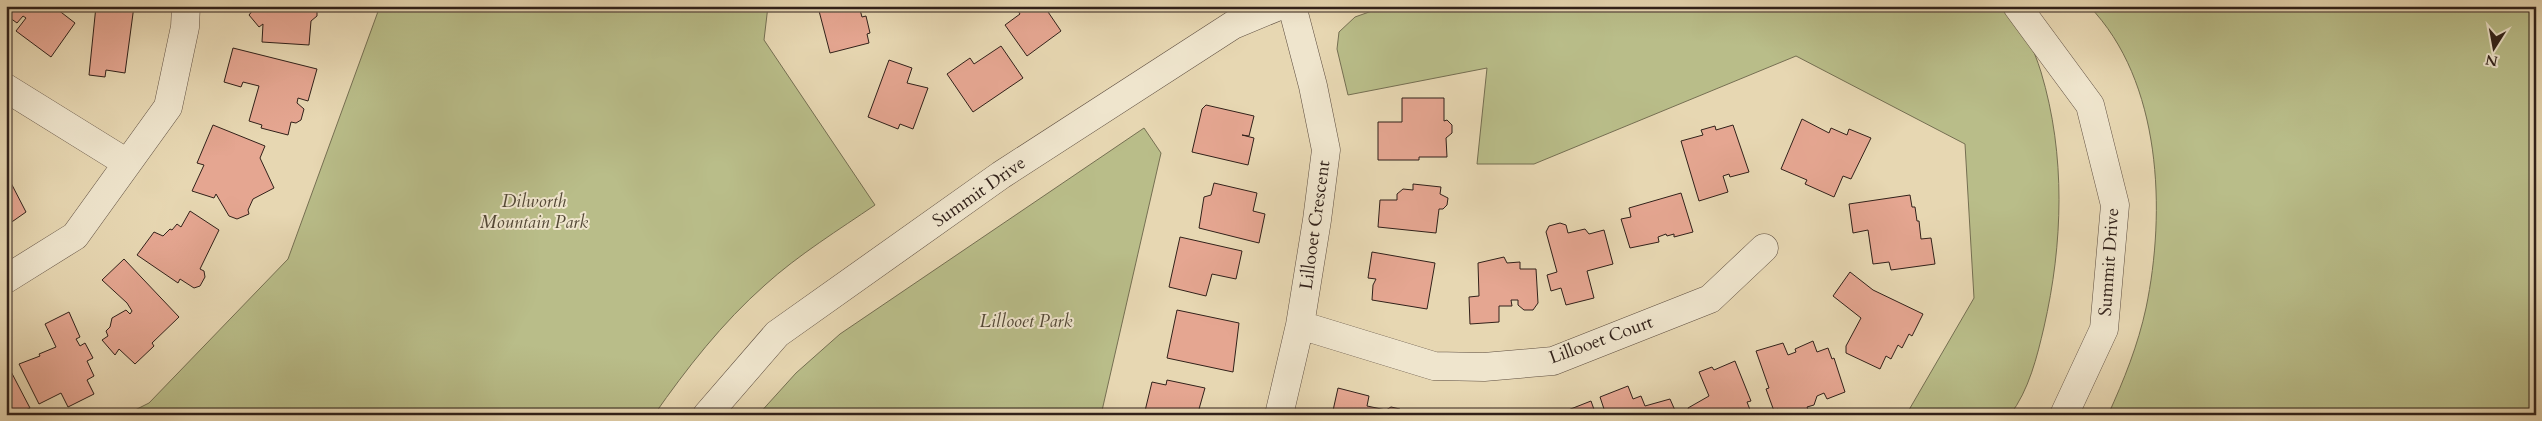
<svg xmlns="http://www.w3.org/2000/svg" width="2542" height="421" font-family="Cardo,serif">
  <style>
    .green { fill: #b9bd89; stroke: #756f52 }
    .building { fill: #e5a691; stroke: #31211a }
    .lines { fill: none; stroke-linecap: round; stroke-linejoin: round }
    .minor-casing { stroke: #5e4e40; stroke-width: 29 }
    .tertiary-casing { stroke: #5e4e40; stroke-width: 29 }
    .minor { stroke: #efe5cd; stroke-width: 28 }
    .tertiary { stroke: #efe5cd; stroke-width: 28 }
    .labels { text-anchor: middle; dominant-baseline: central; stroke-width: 4; stroke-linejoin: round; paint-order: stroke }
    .street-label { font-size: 18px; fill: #31211a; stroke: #efe5cd }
    .park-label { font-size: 18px; font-style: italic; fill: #534836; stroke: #efe5cd }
  </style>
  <rect width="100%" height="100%" fill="#e7d7b2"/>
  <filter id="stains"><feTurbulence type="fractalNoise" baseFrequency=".004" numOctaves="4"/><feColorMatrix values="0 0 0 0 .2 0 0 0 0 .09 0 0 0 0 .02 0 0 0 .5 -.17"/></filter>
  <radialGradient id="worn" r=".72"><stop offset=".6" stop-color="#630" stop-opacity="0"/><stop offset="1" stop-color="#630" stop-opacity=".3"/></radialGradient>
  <path class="green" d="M 380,6 L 768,6 L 764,40 L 875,205 C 840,229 798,255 765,285 C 722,323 687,368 654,415 L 125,415 L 149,403 L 288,259 Z
    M 1386,6 L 2013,6 C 2023,28 2034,49 2041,72 C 2066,155 2063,244 2044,327 C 2037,357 2029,390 2010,415 L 1906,415 L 1974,298 L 1965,144 L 1796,56 L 1534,164 L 1477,164 L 1487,68 L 1348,95 L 1337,49 L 1339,32 L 1355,17 Z
    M 2089,6 L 2536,6 L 2536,415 L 2108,415 C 2124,380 2138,345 2146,308 C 2166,212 2162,81 2089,6 Z
    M 1144,128 L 1161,153 L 1101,415 L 758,415 L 796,373 L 840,334 Z"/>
  <path class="building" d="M 6,6 L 53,6 L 75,23 L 51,57 L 16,31 L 26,18 L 23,16 L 17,23 L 6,15 Z
    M 96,6 L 134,6 L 125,73 L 106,70 L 105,77 L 89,75 Z
    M 238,6 L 317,6 L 317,16 L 311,21 L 309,45 L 262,42 L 263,24 L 259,27 L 249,15 L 253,10 L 238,9 Z
    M 822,6 L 859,6 L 862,17 L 866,16 L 870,33 L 867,34 L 869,43 L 830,53 L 818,7 Z
    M 1015,6 L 1044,6 L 1061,31 L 1027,56 L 1005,25 L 1020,14 Z
    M 1001,46 L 1023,78 L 973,112 L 947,74 L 970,58 L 974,64 Z
    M 233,48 L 317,69 L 308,101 L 298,98 L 297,103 L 304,109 L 301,120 L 296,123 L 291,122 L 288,135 L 261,128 L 262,125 L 249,121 L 259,86 L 243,82 L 241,87 L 224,82 Z
    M 889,60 L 912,68 L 907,83 L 928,88 L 913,129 L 900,124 L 898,129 L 868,117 Z
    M 1402,98 L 1444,98 L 1444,121 L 1447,120 L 1452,125 L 1452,133 L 1446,138 L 1447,157 L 1419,157 L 1419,160 L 1378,160 L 1378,122 L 1402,122 Z
    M 1206,105 L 1254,116 L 1249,136 L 1242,135 L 1254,138 L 1248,165 L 1192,152 L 1202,109 Z
    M 1802,119 L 1829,133 L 1831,128 L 1847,135 L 1849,129 L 1871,138 L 1851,179 L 1843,176 L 1834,197 L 1805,184 L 1807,180 L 1781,169 Z
    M 213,125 L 265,146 L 260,158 L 274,188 L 253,199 L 248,210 L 249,214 L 237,219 L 229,216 L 216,194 L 214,198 L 192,191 L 204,165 L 197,163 Z
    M 1733,125 L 1749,172 L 1730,177 L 1729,174 L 1723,176 L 1728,192 L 1699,201 L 1681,141 L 1703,135 L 1701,130 L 1715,126 L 1716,130 Z
    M 11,183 L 26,212 L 6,226 L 6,186 Z
    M 1214,183 L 1257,193 L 1253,211 L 1265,214 L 1259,243 L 1199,228 L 1204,197 L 1211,195 Z
    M 1413,184 L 1441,187 L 1440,194 L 1448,198 L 1447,205 L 1443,209 L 1439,209 L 1436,233 L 1378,227 L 1380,200 L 1397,200 L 1397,194 L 1403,189 L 1413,190 Z
    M 1681,193 L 1693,232 L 1674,237 L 1674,234 L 1667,236 L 1666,234 L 1658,237 L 1659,242 L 1630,248 L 1621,219 L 1631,217 L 1629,208 Z
    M 1910,195 L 1912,207 L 1915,207 L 1917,221 L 1919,221 L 1921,239 L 1931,238 L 1935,264 L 1891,270 L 1889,262 L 1873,264 L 1868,230 L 1853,233 L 1849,204 Z
    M 190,211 L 219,230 L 200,269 L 204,271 L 205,277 L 200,286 L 194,288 L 180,279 L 178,283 L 137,255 L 154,232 L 163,236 L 170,229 L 172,230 L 177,224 L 181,227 Z
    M 1560,223 L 1566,225 L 1568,233 L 1585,229 L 1589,234 L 1604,230 L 1613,264 L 1587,271 L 1594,298 L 1566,305 L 1561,288 L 1551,291 L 1547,275 L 1557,272 L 1546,232 L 1549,226 Z
    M 1180,237 L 1242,251 L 1236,279 L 1212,274 L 1206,296 L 1169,287 Z
    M 1372,252 L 1435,263 L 1427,309 L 1372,300 L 1373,285 L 1376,279 L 1368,278 Z
    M 1504,257 L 1507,263 L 1520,262 L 1520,269 L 1536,269 L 1538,303 L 1533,310 L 1524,310 L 1518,305 L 1518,300 L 1511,300 L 1512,306 L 1499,306 L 1499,322 L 1470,324 L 1469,297 L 1479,296 L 1478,263 Z
    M 124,259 L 179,317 L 152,343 L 154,346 L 135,364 L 119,349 L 115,355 L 102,340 L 108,336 L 106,331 L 110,327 L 112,318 L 126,310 L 130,314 L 132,311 L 127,303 L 102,280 Z
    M 1850,272 L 1873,290 L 1923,314 L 1912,336 L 1909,334 L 1902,348 L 1898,345 L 1891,359 L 1886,356 L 1880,369 L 1846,353 L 1846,346 L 1861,318 L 1833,296 Z
    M 1177,310 L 1239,323 L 1233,372 L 1167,358 Z
    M 69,312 L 80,337 L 76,339 L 80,346 L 85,343 L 93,358 L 87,361 L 94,376 L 87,380 L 94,394 L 68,407 L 61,393 L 39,404 L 19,364 L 40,356 L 39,354 L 56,347 L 45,324 Z
    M 1813,341 L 1817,352 L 1828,348 L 1832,359 L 1834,358 L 1845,392 L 1827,399 L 1824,393 L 1817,396 L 1814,405 L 1807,407 L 1810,415 L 1779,415 L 1778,409 L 1774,411 L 1766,389 L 1769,388 L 1756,351 L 1783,343 L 1788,355 L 1796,352 L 1795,349 Z
    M 1735,361 L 1751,401 L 1747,402 L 1752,415 L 1690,415 L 1688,408 L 1709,396 L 1699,372 L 1712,367 L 1714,370 Z
    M 6,362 L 30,408 L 17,414 L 13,413 L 6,415 Z
    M 1167,380 L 1205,388 L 1199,409 L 1209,412 L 1209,415 L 1144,415 L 1152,382 L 1166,385 Z
    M 1628,386 L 1633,399 L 1641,396 L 1645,406 L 1670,399 L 1677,415 L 1606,415 L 1600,397 Z
    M 1338,388 L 1369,396 L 1367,406 L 1386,410 L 1391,407 L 1400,409 L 1404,415 L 1332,415 Z
    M 1591,401 L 1596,415 L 1564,415 L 1563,412 Z"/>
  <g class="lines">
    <defs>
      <path id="minor" d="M 6,88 L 127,163
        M 6,279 L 75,236 L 168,107 L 185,27 L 186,6
        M 1300,325 L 1434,366 L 1484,367 L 1553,361 L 1710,299 L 1764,248
        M 1279,415 L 1300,325 L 1317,220 L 1326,150 L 1313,86 L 1292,6"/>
      <path id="tertiary" d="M 2017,6 L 2090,105 L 2115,205 L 2104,329 L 2064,415
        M 707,415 L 777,334 L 1001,175 L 1233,25 L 1279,6"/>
    </defs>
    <use href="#minor" class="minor-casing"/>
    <use href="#tertiary" class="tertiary-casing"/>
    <use href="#minor" class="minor"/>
    <use href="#tertiary" class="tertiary"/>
  </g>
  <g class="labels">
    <g class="street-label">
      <text transform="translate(979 192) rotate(-35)">Summit Drive</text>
      <text transform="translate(1315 225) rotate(-82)">Lillooet Crescent</text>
      <text transform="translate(2109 262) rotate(-86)">Summit Drive</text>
      <text transform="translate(1601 340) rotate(-20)">Lillooet Court</text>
    </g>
    <g class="park-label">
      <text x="534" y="201">Dilworth<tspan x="534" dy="21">Mountain Park</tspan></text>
      <text x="1026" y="321">Lillooet Park</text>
    </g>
  </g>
  <rect width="2542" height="421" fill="none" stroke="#e7d7b2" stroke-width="25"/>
  <rect x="8" y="8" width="2527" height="406" fill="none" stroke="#31211a" stroke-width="2.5"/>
  <rect x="12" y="12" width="2517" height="396" fill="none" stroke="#31211a"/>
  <g transform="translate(2494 48) rotate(191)" stroke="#efe5cd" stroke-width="4" paint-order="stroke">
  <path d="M0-4L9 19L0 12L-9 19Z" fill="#31211a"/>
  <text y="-8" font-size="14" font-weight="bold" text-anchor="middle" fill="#31211a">N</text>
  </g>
  <rect width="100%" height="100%" filter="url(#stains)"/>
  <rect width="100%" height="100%" fill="url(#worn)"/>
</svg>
